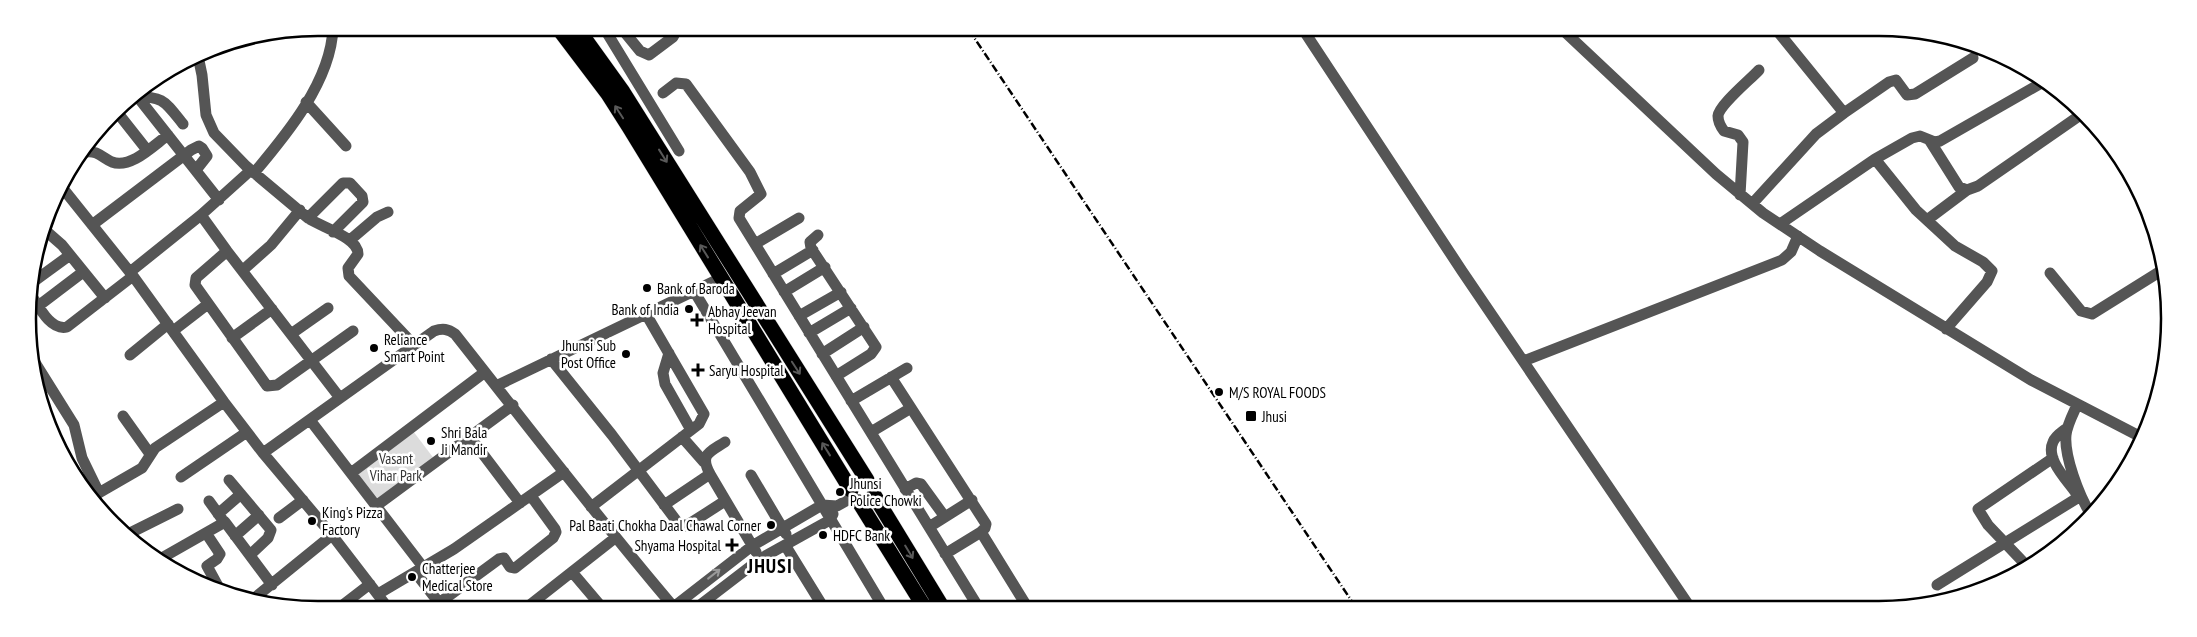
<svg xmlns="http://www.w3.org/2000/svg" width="2197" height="637" font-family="'PT Sans Narrow',sans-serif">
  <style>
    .green { fill: #dcdcdc }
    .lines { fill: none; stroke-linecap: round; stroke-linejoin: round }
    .highway-casing { stroke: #dbdbdb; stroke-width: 16 }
    .minor { stroke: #555; stroke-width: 11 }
    .highway { stroke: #000; stroke-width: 15 }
    .rail { stroke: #000; stroke-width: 2.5; stroke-dasharray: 8 2.5 1 2.5; stroke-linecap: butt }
    .oneway { stroke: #595959 }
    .oneway2 { stroke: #999 }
    .poi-dot { fill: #000; stroke: #fff; stroke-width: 2 }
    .labels { text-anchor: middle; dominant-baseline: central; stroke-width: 5; stroke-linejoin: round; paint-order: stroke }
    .poi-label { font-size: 15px; fill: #000; stroke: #fff; text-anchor: start }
    .park-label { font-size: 15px; fill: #333; stroke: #fff }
    .district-label { font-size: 20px; font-weight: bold; letter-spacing: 1px; fill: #000; stroke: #fff }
    .rim { fill: none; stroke: #000; stroke-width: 2.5 }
  </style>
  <rect width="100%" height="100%" fill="#fff"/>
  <path class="green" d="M 413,431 L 435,460 L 378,502 L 356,473 Z"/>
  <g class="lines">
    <defs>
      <path id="highway" d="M 558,28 L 608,94 L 629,127 L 851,490
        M 577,28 L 623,92 L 867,480
        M 874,495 L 941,605
        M 859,502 L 923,605"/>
    </defs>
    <use href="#highway" class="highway-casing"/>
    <path class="minor" d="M 604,28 L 679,151
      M 622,29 L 640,51 L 649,55 L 673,37 L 677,29
      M 1304,31 L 1462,271 L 1690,607
      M 1565,32 L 1716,174 L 1763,213 L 1820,251 L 2031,380 L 2141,437
      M 1779,33 L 1844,113
      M 198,56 L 202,75 L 206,115 L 214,133 L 246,166 L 308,218 C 321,227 358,237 358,254 L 348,268 L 349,276 L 414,345
      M 663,93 L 676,83 L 686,84 L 750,172 L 761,194 L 740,211 L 739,218 L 977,605
      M 133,96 C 164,97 164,100 183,124
      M 137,96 L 219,200
      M 306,102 L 346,146
      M 117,112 L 147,150
      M 1930,141 L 1959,187 L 1967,190 L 1978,186 L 2079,116
      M 86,152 C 97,150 103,158 112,162 C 131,169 154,145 168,135
      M 1875,159 L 1916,210 L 1955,246 L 1983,262 L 1992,271 L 1987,282 L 1946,329
      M 254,173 C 287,134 331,81 333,28
      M 61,186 L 133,276 L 224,402 L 263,453 L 332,535 L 385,604
      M 1740,195 L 1743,142 L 1738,135 L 1724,131 C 1721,127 1718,121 1718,116 C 1719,105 1751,79 1759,70
      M 1752,204 L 1816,134 L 1844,113 L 1889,82 L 1896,80 L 1907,95 L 1915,94 L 1973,58
      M 201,215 L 227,251 L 340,398
      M 308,218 L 343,183 L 350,183 L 362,196 L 363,202 L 333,232
      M 1927,220 L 1967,190
      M 1780,224 L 1875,159 L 1912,138 L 1920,136 L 1935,142 L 1940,141 L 2045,81
      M 92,225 L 191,150 L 199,146 L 202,148 L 207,156 L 196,170
      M 46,231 L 62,245 L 105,298
      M 818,235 L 810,242 L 811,248 L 876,347 L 871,354 L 836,376
      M 350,240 L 377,217 L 388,212
      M 755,244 L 799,218
      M 227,251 L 196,278 L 195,285 L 267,386 L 277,385 L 353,331
      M 243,270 L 271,245 L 300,210
      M 130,272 L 201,215 L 251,170
      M 2050,273 L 2081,311 L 2092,314 L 2164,269
      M 773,274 L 813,250
      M 33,282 L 70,255
      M 694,291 L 882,605
      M 784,292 L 825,267
      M 30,293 C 38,305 50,331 67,327 L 133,276
      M 29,313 L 83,272
      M 799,316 L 841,292
      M 173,331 L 208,304
      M 809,333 L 851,308
      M 291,334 L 328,308
      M 232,338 L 272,309
      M 669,353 L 663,373 L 665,384 L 691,430
      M 822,354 L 864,327
      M 130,355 L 168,324
      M 551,359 L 612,435 L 678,523 L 686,526 L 725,501
      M 34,361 L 74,425 L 82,458 L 99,493
      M 1524,361 L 1782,260 L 1791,252 L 1798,236
      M 891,377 L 986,524 L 985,528 L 981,532 L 945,554
      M 496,386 L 721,278
      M 851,401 L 907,368
      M 2077,405 C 2073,414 2067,425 2066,435 C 2064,456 2079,495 2090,513
      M 123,416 L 150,454
      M 310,420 L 423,567
      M 2067,428 C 2062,432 2055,436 2053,442 C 2045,459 2067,480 2076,493
      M 871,432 L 911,408
      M 470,437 L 520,503
      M 682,437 L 704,462
      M 263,453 L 434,331 C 443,328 448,329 455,334 C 527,425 597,517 672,605
      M 351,473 L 485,372
      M 710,474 C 699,454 710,452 725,442
      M 751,475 L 786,534
      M 181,477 L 247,432
      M 229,480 L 271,530 L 268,538 L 250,555
      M 905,489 L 916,483 L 921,484 L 945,517
      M 90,498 L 142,468 L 155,448 L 224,402
      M 209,501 L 222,519
      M 664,505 L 710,474 L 756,552
      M 376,506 L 513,405
      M 591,507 L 699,424 L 704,414 L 646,314
      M 218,514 L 241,494
      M 279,518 L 303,500
      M 929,527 L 972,500
      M 981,532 L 1026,605
      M 130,533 L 178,509
      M 206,533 L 220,554 L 217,559 L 207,566 L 219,588
      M 235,536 L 259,515
      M 785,545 L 822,605
      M 160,559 L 225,522 L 272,585
      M 2026,565 L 1988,525 L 1978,509 L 2053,458
      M 415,572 L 440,604
      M 572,572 L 600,605
      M 1937,585 L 2079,497
      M 378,594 L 454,549 L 564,472
      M 252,600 L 332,535
      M 439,603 L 499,559 L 504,558 L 510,567 L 515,568 L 553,538 L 556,532 L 555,529 L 531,496
      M 344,604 L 370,584
      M 531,604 L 615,538
      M 676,605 L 752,546 L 822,505 L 837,506 L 853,497
      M 700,605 L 760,559 L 830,520 L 833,514"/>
    <use href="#highway" class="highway"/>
    <path class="rail" d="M 969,30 L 1355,606"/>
  </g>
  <defs><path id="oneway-shaft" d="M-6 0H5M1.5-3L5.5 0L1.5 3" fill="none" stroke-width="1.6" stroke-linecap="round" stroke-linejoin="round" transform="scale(1.25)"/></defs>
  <g class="oneway">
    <use href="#oneway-shaft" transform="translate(619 112) rotate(-123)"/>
    <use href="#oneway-shaft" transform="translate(663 156) rotate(58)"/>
    <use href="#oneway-shaft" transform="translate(704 251) rotate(-122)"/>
    <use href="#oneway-shaft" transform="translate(796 368) rotate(57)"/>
    <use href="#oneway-shaft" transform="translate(826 449) rotate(-122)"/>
    <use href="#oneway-shaft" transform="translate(909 552) rotate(59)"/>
  </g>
  <use class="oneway2" href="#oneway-shaft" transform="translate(714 574) rotate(-38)"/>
  <g class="poi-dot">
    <circle cx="647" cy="288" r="5"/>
    <circle cx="689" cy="309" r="5"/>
    <path d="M694.5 312.5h5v5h5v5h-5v5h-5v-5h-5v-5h5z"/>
    <circle cx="374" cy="348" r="5"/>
    <circle cx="626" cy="354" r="5"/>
    <path d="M695.5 362.5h5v5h5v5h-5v5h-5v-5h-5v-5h5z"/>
    <circle cx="1219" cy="392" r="5"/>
    <rect x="1245" y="410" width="12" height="12" rx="2.5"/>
    <circle cx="431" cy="441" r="5"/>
    <circle cx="840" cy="492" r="5"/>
    <circle cx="312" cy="521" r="5"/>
    <circle cx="771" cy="525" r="5"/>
    <circle cx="823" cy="535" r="5"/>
    <path d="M729.5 537.5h5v5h5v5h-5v5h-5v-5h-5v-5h5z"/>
    <circle cx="412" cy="577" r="5"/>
  </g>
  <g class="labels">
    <g class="poi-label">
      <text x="657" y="288">Bank of Baroda</text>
      <text x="679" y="309" text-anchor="end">Bank of India</text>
      <text x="708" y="311">Abhay Jeevan<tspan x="708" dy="17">Hospital</tspan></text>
      <text x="384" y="339">Reliance<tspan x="384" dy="17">Smart Point</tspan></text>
      <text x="616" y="345" text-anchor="end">Jhunsi Sub<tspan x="616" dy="17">Post Office</tspan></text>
      <text x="709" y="370">Saryu Hospital</text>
      <text x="1229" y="392">M/S ROYAL FOODS</text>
      <text x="1262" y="416">Jhusi</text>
      <text x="441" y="432">Shri Bala<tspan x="441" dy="17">Ji Mandir</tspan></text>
      <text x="850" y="483">Jhunsi<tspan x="850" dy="17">Police Chowki</tspan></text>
      <text x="322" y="512">King's Pizza<tspan x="322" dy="17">Factory</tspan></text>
      <text x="761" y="525" text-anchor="end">Pal Baati Chokha Daal Chawal Corner</text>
      <text x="833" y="535">HDFC Bank</text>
      <text x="721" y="545" text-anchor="end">Shyama Hospital</text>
      <text x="422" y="568">Chatterjee<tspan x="422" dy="17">Medical Store</tspan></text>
    </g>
    <g class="park-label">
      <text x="396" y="458">Vasant<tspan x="396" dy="17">Vihar Park</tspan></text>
    </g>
    <g class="district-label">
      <text x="770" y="566">JHUSI</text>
    </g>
  </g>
  <path d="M0 0H2197V637H0ZM318 36H1879A282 282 0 0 1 2161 318V319A282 282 0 0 1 1879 601H318A282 282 0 0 1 36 319V318A282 282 0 0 1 318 36Z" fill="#fff" fill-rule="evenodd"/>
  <path class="rim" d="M318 36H1879A282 282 0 0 1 2161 318V319A282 282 0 0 1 1879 601H318A282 282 0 0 1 36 319V318A282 282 0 0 1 318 36Z"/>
</svg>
